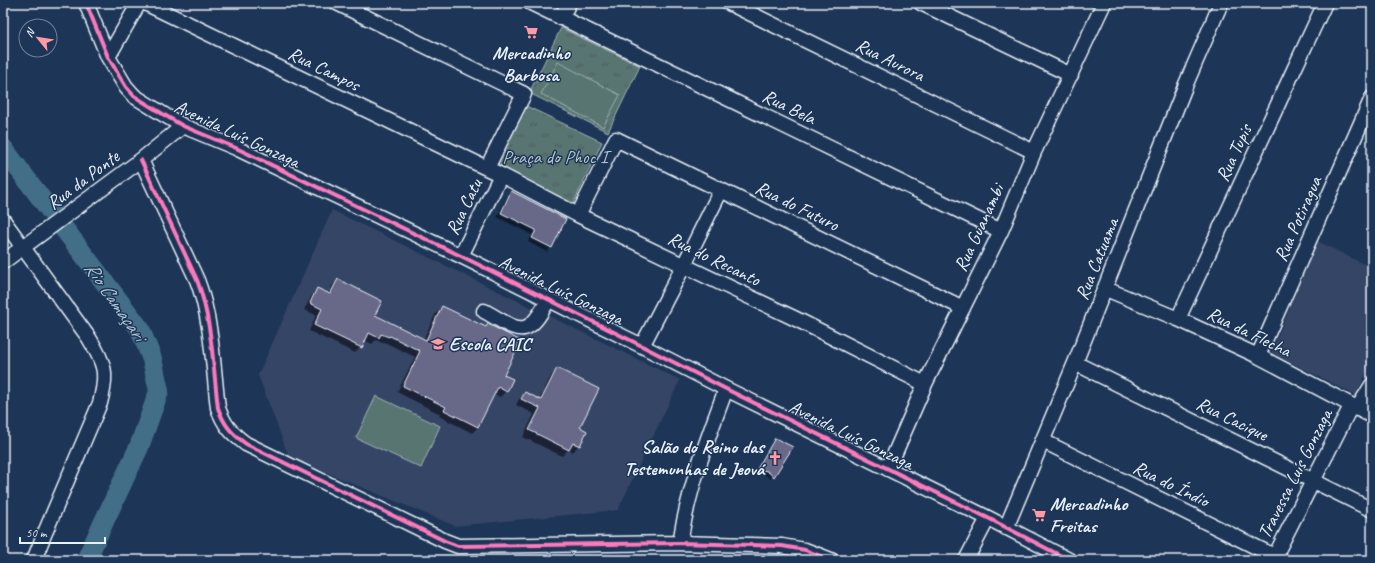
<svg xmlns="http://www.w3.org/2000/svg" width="1375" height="563" font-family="Caveat,sans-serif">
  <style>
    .built { fill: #344466 }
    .grass { fill: url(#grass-tufts); stroke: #a0b2b4 }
    .garden { fill: #587471; stroke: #a0b2b4 }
    .shadow { fill: #0007 }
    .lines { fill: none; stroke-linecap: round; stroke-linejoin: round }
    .river { stroke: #426e88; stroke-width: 20 }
    .building { fill: #686789; stroke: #e8f1f8 }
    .minor-casing { stroke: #e8f1f8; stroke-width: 17 }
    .minor { stroke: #1d3557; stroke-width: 14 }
    .cycleway-casing { stroke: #1d3557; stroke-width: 6 }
    .cycleway { stroke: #fd7abc; stroke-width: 4 }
    .labels { text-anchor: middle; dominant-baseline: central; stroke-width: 3; stroke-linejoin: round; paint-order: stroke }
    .poi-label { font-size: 19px; font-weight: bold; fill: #e8f1f8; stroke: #1d3557; text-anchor: start }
    .street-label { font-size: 19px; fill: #e8f1f8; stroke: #1d3557 }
    .park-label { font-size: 19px; fill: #b6c5c9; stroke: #1d3557 }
    .water-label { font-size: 20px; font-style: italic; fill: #aec3d1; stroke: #1d3557 }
  </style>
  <defs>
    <pattern id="grass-tufts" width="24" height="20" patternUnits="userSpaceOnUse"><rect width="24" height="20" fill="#587471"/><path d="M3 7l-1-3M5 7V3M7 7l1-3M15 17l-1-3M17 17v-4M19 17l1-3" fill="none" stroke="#4e5c5c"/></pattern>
  </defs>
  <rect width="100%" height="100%" fill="#1d3557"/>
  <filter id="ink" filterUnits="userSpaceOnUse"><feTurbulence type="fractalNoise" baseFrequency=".025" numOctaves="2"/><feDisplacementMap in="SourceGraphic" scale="8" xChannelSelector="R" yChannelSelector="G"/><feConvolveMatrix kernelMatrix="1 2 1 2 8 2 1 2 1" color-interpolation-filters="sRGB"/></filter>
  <g filter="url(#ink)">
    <path class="built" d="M 332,210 L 680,380 L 618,510 L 455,526 L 289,457 L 258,375 Z
      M 1317,241 L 1372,268 L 1372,361 L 1356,395 L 1271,353 Z"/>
    <path class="grass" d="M 561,28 L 640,66 L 608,132 L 529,93 Z
      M 524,105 L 602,142 L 573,204 L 494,166 Z"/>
    <path class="garden" d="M 558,62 L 620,95 L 603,127 L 541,94 Z
      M 376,396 L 440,426 L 421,468 L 356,438 Z"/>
    <path class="shadow" d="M 512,192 L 551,247 L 547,252 L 528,242 L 532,235 L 497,217 L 507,197 Z
      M 338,280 L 374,316 L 423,340 L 436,313 L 442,307 L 485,328 L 488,325 L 503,376 L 506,391 L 500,397 L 494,394 L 478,427 L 472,433 L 439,416 L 440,414 L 397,392 L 415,357 L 384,342 L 382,343 L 376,340 L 372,344 L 364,340 L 361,347 L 355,353 L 309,331 L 316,315 L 304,310 L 312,295 L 318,289 L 328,294 L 332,286 Z
      M 557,370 L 578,428 L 579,445 L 573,452 L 569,449 L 562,456 L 523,437 L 534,414 L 516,405 L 519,399 L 525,393 L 539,400 L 551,376 Z
      M 775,439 L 791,447 L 771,479 L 764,474 L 755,472 L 772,442 Z"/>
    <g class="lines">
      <path class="river" d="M 3,148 L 140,329 L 152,359 L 159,391 L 139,447 L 86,560"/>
    </g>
    <path class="building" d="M 511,191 L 566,219 L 552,248 L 532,238 L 536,230 L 501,213 Z
      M 338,279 L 382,301 L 375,315 L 426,340 L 442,306 L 486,327 L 488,324 L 521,341 L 504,375 L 513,379 L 507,392 L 498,387 L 478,427 L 444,410 L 446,407 L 403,386 L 420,351 L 390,336 L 389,337 L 381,334 L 379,338 L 369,333 L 362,348 L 314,325 L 322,309 L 310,303 L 317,288 L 330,294 Z
      M 557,368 L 599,389 L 580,427 L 587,431 L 580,446 L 573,443 L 569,450 L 529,430 L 540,408 L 521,399 L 525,392 L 541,400 Z
      M 775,438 L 793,447 L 774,477 L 767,471 L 757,469 Z"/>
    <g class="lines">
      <defs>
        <path id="minor" d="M 86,3 L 108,57 L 126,87 L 134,96 L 166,116 L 183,126 L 236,148 L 461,256 L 642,346 L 726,389 L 988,518 L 1069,560
          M 145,3 L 501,175 L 578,215 L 798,320 L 925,384
          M 337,3 L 524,94 L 487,168
          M 531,3 L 1001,231
          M 729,3 L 1034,152
          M 921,3 L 1071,75
          M 561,18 L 569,3
          M 108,57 L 139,3
          M 141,160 L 197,280 C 212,319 213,367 218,408 C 224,425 231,433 246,444 L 445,541 L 458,546 L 680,543 L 782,546 L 805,550 L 831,560
          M 578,215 L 616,139 L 963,308
          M 3,220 L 89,338 C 105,364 108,373 100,403 L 44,535 L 34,560
          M 461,256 L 501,175
          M 3,262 L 141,160 L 183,126
          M 1106,289 L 1178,319 L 1258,356 L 1372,416
          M 484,311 C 519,330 526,342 548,300
          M 1178,319 L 1325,3
          M 642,346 L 684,265 L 721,190
          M 1258,356 L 1372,98
          M 1075,363 L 1372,510
          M 1357,409 L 1372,385
          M 1043,441 L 1282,560
          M 888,469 L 925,384 L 1001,231 L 1034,152 L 1104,3
          M 1006,528 L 1075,363 L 1186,84 L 1221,3
          M 680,543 C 688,490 707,440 726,389
          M 966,560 L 988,518
          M 1273,560 L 1351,406"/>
      </defs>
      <use href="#minor" class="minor-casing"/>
      <use href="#minor" class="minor"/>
      <defs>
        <path id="cycleway" d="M 86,3 L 108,57 L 126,87 L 134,96 L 166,116 L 183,126 L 236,148 L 461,256 L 642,346 L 726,389 L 988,518 L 1069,560
          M 141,160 L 197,280 C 212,319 213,367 218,408 C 224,425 231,433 246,444 L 445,541 L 458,546 L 680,543 L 782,546 L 805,550 L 831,560"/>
      </defs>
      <use href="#cycleway" class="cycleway-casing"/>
      <use href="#cycleway" class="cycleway"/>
    </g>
  </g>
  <defs>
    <symbol id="supermarket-bare" viewBox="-9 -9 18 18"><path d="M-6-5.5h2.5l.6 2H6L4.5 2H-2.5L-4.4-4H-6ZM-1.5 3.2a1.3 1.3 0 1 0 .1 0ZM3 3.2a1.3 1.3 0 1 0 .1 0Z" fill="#ff9aa2" stroke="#1d3557" stroke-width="2.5" paint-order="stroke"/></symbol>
    <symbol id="school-bare" viewBox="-9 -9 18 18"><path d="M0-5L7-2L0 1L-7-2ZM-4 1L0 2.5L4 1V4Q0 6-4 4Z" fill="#ff9aa2" stroke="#1d3557" stroke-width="2.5" paint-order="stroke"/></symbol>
    <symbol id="church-bare" viewBox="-9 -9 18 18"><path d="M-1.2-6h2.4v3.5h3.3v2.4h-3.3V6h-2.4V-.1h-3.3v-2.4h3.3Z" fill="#ff9aa2" stroke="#1d3557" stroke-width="2.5" paint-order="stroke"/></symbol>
  </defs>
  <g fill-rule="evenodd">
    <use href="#supermarket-bare" x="521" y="22" width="20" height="20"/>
    <use href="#school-bare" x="428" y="334" width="20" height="20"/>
    <use href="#church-bare" x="765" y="448" width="20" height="20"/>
    <use href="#supermarket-bare" x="1029" y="505" width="20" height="20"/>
  </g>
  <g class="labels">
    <g class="poi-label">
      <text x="531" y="53" text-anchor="middle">Mercadinho<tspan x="531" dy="22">Barbosa</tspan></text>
      <text x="449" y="344">Escola CAIC</text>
      <text x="764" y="447" text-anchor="end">Salão do Reino das<tspan x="764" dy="22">Testemunhas de Jeová</tspan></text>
      <text x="1050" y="504">Mercadinho<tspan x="1050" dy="22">Freitas</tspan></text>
    </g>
    <g class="street-label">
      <text transform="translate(890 60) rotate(26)">Rua Aurora</text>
      <text transform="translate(324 69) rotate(26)">Rua Campos</text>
      <text transform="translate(789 107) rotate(26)">Rua Bela</text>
      <text transform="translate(237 134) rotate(25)">Avenida Luís Gonzaga</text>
      <text transform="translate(1234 153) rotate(-65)">Rua Tupis</text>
      <text transform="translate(83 180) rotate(-37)">Rua da Ponte</text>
      <text transform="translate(797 206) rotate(26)">Rua do Futuro</text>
      <text transform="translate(464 207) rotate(-64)">Rua Catu</text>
      <text transform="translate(1298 219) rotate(-66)">Rua Potiragua</text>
      <text transform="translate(979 228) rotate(-65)">Rua Guanambi</text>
      <text transform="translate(714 259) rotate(26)">Rua do Recanto</text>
      <text transform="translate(1097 259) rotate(-68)">Rua Catuama</text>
      <text transform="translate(561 290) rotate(26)">Avenida Luís Gonzaga</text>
      <text transform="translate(1249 332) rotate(26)">Rua da Flecha</text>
      <text transform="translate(1232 419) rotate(26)">Rua Cacique</text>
      <text transform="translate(851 435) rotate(26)">Avenida Luís Gonzaga</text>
      <text transform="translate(1295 474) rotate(-63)">Travessa Luís Gonzaga</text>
      <text transform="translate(1171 484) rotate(26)">Rua do Índio</text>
    </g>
    <g class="park-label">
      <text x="555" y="157">Praça do Phoc I</text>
    </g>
    <g class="water-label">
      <text transform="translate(115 301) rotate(55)">Rio Camaçari</text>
    </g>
  </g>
  <rect width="1375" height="563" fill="none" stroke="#1d3557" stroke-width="16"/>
  <rect x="8" y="8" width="1359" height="547" fill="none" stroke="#e8f1f8" stroke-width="1.5" filter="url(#ink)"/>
  <g transform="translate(38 38) rotate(300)"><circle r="19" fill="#1d3557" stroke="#6e8097"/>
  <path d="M0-3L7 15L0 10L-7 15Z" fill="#ff9aa2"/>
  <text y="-6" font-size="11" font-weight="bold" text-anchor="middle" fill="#e8f1f8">N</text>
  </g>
  <path d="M20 537v6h85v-6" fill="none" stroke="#e8f1f8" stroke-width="2"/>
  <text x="26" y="537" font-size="12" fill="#e8f1f8" stroke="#1d3557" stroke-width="3" paint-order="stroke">50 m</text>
</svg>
